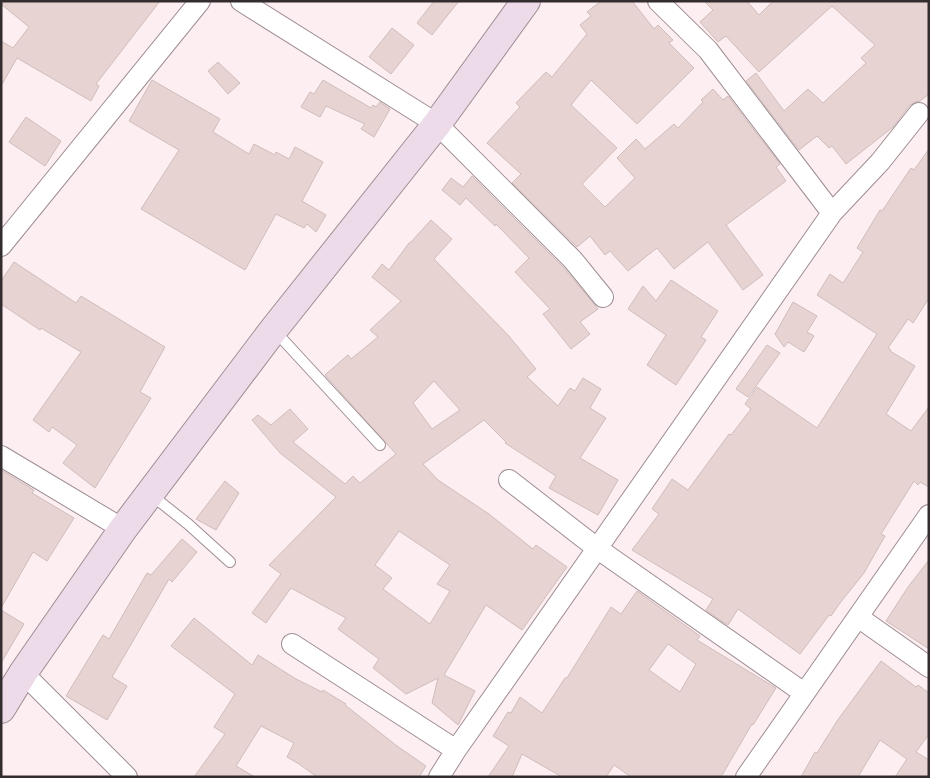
<svg xmlns="http://www.w3.org/2000/svg" width="930" height="778" font-family="'Open Sans',sans-serif">
  <style>
    .building { fill: #e7d4d2; stroke: #cfbcbb; fill-rule: evenodd }
    .lines { fill: none; stroke-linecap: round; stroke-linejoin: round }
    .service-casing { stroke: #9e8d92; stroke-width: 12 }
    .minor-casing { stroke: #9e8d92; stroke-width: 22 }
    .secondary-casing { stroke: #9e8d92; stroke-width: 30 }
    .service { stroke: #fff; stroke-width: 10 }
    .minor { stroke: #fff; stroke-width: 20 }
    .secondary { stroke: #eedbea; stroke-width: 28 }
  </style>
  <rect width="100%" height="100%" fill="#fdeef2"/>
  <path class="building" d="M 1,1 L 160,1 L 96,84 L 99,86 L 91,101 L 17,58 L 1,86 L 1,41 L 13,48 L 29,27 L 1,4 Z
    M 434,1 L 459,1 L 432,35 L 417,23 Z
    M 601,1 L 632,1 L 654,29 L 658,25 L 673,40 L 669,43 L 694,68 L 637,124 L 591,80 L 571,105 L 617,148 L 582,184 L 605,207 L 635,178 L 617,158 L 636,139 L 645,149 L 674,124 L 678,128 L 703,102 L 701,100 L 713,89 L 723,100 L 728,96 L 780,164 L 776,167 L 786,181 L 726,225 L 763,275 L 743,290 L 708,242 L 674,269 L 657,248 L 628,271 L 610,251 L 605,255 L 590,236 L 577,247 L 512,183 L 521,174 L 487,143 L 520,107 L 516,103 L 546,72 L 552,77 L 587,34 L 580,25 L 591,16 L 587,12 Z
    M 704,1 L 747,1 L 759,15 L 773,1 L 929,1 L 929,94 L 920,101 L 915,102 L 910,105 L 893,127 L 846,164 L 832,146 L 829,148 L 817,136 L 799,150 L 746,81 L 756,73 L 784,111 L 808,89 L 823,103 L 866,63 L 861,58 L 875,45 L 832,6 L 759,72 L 726,36 L 718,42 L 700,22 L 713,10 Z
    M 392,28 L 414,45 L 391,74 L 369,57 Z
    M 218,62 L 240,83 L 228,94 L 208,71 Z
    M 152,80 L 220,119 L 213,132 L 249,154 L 254,144 L 275,155 L 276,152 L 289,159 L 295,147 L 323,162 L 302,201 L 326,215 L 316,232 L 307,224 L 304,228 L 276,214 L 245,270 L 141,209 L 179,150 L 129,121 Z
    M 323,80 L 371,108 L 373,105 L 376,107 L 380,102 L 390,109 L 374,137 L 361,129 L 365,124 L 326,106 L 320,117 L 301,107 L 310,92 L 314,94 Z
    M 26,117 L 61,141 L 45,166 L 9,142 Z
    M 929,149 L 929,298 L 913,323 L 908,319 L 888,348 L 891,350 L 890,351 L 915,366 L 886,414 L 911,431 L 929,407 L 929,487 L 920,482 L 918,485 L 914,481 L 881,534 L 885,536 L 864,573 L 840,603 L 831,616 L 829,615 L 800,654 L 738,609 L 728,625 L 720,620 L 706,610 L 713,599 L 632,550 L 659,514 L 652,509 L 672,479 L 688,490 L 729,434 L 731,435 L 751,409 L 745,404 L 757,387 L 817,428 L 877,334 L 817,295 L 830,274 L 843,283 L 863,252 L 857,248 L 880,210 L 882,211 L 911,168 L 914,170 Z
    M 472,176 L 564,268 L 598,309 L 580,322 L 590,334 L 571,349 L 543,314 L 550,309 L 515,272 L 529,258 L 496,224 L 495,226 L 466,198 L 460,205 L 442,190 L 451,178 L 463,187 Z
    M 431,220 L 452,239 L 434,259 L 508,335 L 536,369 L 527,377 L 558,406 L 570,388 L 575,391 L 583,378 L 601,389 L 590,408 L 606,418 L 580,458 L 618,480 L 598,515 L 549,488 L 556,476 L 505,443 L 506,442 L 484,420 L 423,464 L 438,480 L 489,514 L 533,549 L 536,545 L 567,567 L 522,630 L 486,605 L 444,675 L 475,691 L 458,725 L 432,703 L 438,678 L 406,694 L 373,668 L 379,659 L 338,629 L 346,618 L 291,588 L 266,623 L 252,613 L 281,574 L 269,565 L 336,497 L 280,453 L 252,420 L 258,415 L 271,425 L 290,409 L 308,429 L 293,442 L 345,484 L 353,476 L 360,483 L 396,454 L 325,375 L 348,355 L 351,359 L 378,337 L 370,330 L 401,301 L 372,277 L 382,264 L 389,270 L 409,243 L 410,243 ZM 434,381 L 460,410 L 432,429 L 413,403 ZM 399,531 L 450,565 L 437,584 L 450,591 L 430,624 L 383,589 L 392,578 L 375,565 Z
    M 14,262 L 76,303 L 81,296 L 165,347 L 140,392 L 151,398 L 95,488 L 63,463 L 77,445 L 52,427 L 49,432 L 33,420 L 81,352 L 41,328 L 40,330 L 1,304 L 1,281 Z
    M 671,280 L 718,311 L 701,337 L 706,340 L 676,385 L 647,365 L 666,335 L 628,309 L 643,286 L 656,301 Z
    M 793,302 L 817,316 L 807,332 L 814,336 L 804,352 L 788,342 L 784,347 L 775,334 Z
    M 767,345 L 780,353 L 748,397 L 736,389 Z
    M 1,470 L 34,490 L 32,493 L 74,518 L 47,561 L 33,552 L 1,608 Z
    M 225,481 L 239,493 L 216,530 L 196,519 Z
    M 182,539 L 197,552 L 172,582 L 169,579 L 112,677 L 127,686 L 107,720 L 66,696 L 103,635 L 109,639 L 147,573 L 151,575 Z
    M 929,560 L 929,649 L 886,621 L 908,587 Z
    M 637,591 L 700,636 L 697,640 L 776,688 L 753,725 L 752,724 L 721,777 L 631,777 L 614,765 L 606,777 L 562,777 L 522,754 L 512,777 L 488,777 L 509,746 L 493,736 L 508,712 L 511,713 L 520,697 L 542,713 L 565,678 L 567,678 L 611,607 L 621,614 ZM 668,644 L 696,664 L 680,692 L 649,670 Z
    M 1,610 L 24,624 L 1,663 Z
    M 194,618 L 252,665 L 258,655 L 296,679 L 322,692 L 323,690 L 346,704 L 345,705 L 397,746 L 426,766 L 419,777 L 317,777 L 299,764 L 287,757 L 294,743 L 261,726 L 236,766 L 255,777 L 194,777 L 225,734 L 214,727 L 235,694 L 171,646 Z
    M 881,661 L 916,687 L 918,685 L 929,693 L 929,734 L 916,752 L 929,760 L 929,777 L 895,777 L 907,759 L 880,740 L 858,777 L 801,777 L 815,752 L 817,753 L 837,721 Z"/>
  <g class="lines">
    <defs>
      <path id="service" d="M 274,330 L 380,445
        M 150,494 L 188,524 L 230,562"/>
      <path id="minor" d="M 241,1 L 437,124 L 573,260 L 603,297
        M 658,1 L 708,50 L 832,213
        M 1,246 L 200,1
        M 1,456 L 123,529
        M 509,480 L 598,549 L 804,693
        M 858,617 L 929,667
        M 292,644 L 456,750
        M 23,673 L 127,777
        M 439,777 L 456,750 L 832,213 L 880,162 L 919,113
        M 746,777 L 929,515"/>
      <path id="secondary" d="M 1,709 L 23,673 L 123,529 L 274,329 L 437,124 L 526,1"/>
    </defs>
    <use href="#service" class="service-casing"/>
    <use href="#minor" class="minor-casing"/>
    <use href="#secondary" class="secondary-casing"/>
    <use href="#service" class="service"/>
    <use href="#minor" class="minor"/>
    <use href="#secondary" class="secondary"/>
  </g>
  <rect width="930" height="778" fill="none" stroke="#342d2f" stroke-width="5"/>
</svg>
